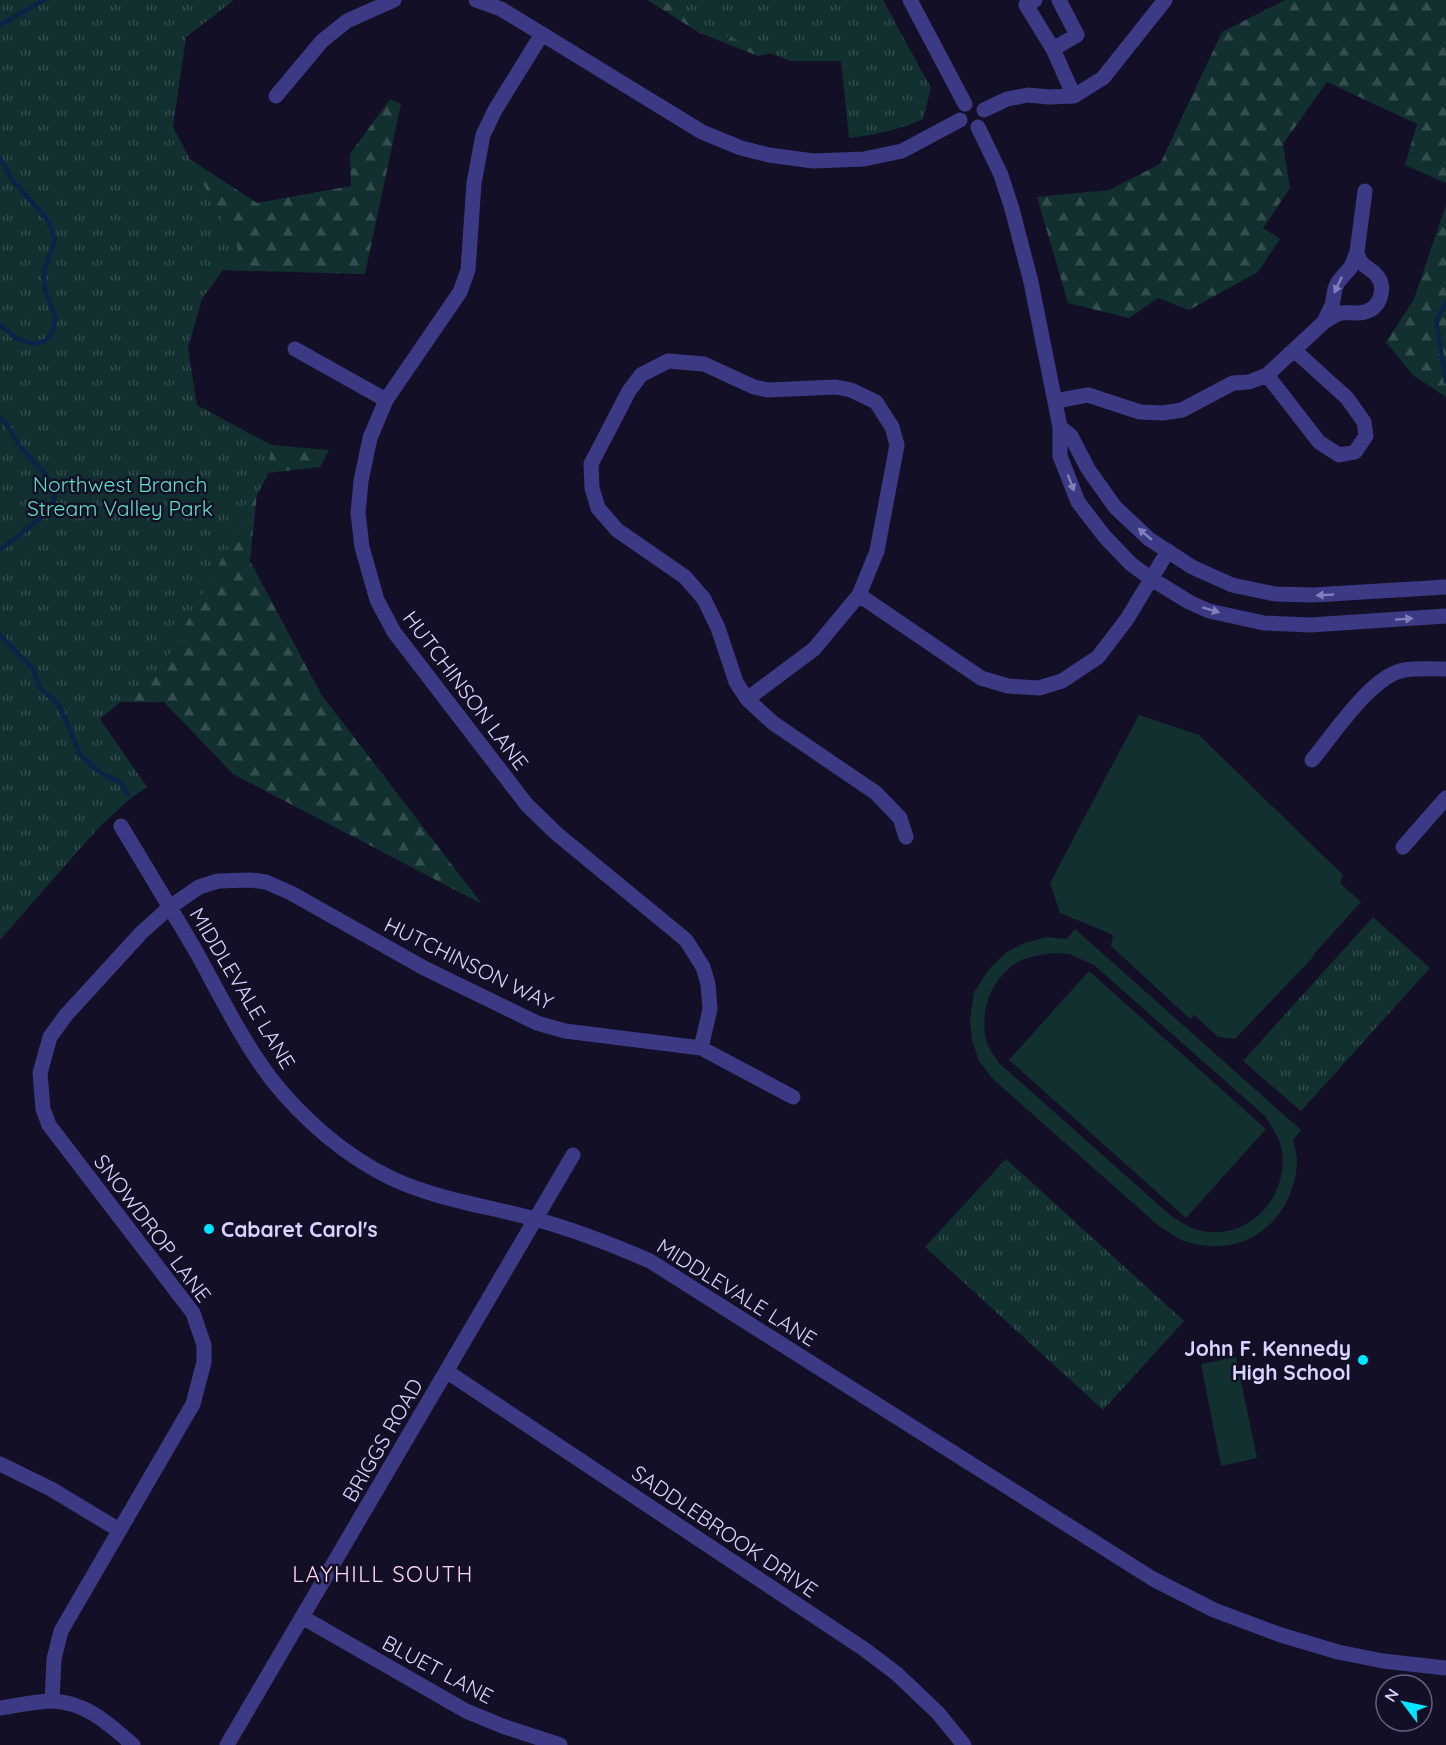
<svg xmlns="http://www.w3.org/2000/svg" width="1446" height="1745" font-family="Quicksand,sans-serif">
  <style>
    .grass { fill: #12302f; fill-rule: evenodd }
    .forest { fill: url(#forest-firs) }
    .park { fill: url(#park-tufts) }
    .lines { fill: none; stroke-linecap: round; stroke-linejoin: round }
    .stream { stroke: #0c2248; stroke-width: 4.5 }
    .minor { stroke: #3d3a85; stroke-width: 15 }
    .oneway { fill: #837fbc }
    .poi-dot { fill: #00e5ff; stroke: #130f26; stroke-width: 2 }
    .labels { text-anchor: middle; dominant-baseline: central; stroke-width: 5; stroke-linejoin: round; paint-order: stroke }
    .park-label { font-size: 21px; fill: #5fe0c0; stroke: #130f26 }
    .street-label { font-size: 21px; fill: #d9d4ff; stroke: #130f26 }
    .poi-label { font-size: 21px; font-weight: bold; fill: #d9d4ff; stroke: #130f26; text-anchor: start }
    .neighbourhood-label { font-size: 22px; letter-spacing: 1.5px; fill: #ffd6f0; stroke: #130f26 }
  </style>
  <defs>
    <pattern id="forest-firs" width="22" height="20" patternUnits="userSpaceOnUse" patternTransform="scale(1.5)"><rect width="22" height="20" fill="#12302f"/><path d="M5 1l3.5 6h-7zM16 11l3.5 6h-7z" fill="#344d4e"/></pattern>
    <pattern id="park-tufts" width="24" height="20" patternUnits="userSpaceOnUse" patternTransform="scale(1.5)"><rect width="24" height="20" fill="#12302f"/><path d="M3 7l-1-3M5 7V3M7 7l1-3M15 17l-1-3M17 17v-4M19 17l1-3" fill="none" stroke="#344d4e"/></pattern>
  </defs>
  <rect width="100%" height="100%" fill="#130f26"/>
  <path class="grass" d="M 1139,715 L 1199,735 L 1343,875 L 1340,883 L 1361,902 L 1314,954 L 1312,958 L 1235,1039 L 1218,1037 L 1194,1015 L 1190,1019 L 1111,946 L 1113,935 L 1060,913 L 1050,883 L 1102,784 Z
    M 1075,929 L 1301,1130 L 1293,1140 C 1295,1147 1297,1155 1297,1162 C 1297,1173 1294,1184 1290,1194 C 1272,1238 1229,1256 1184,1241 C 1176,1238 1168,1231 1160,1227 L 993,1079 L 979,1061 L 972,1040 L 970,1020 L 974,992 L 990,968 L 1007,952 L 1025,943 L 1046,937 L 1067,939 ZM 1052,953 L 1069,954 L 1094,965 L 1266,1117 C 1272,1128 1280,1138 1282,1151 C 1288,1192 1256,1234 1213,1232 C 1196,1232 1183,1224 1170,1215 L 999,1063 C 995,1057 990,1050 987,1043 C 978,1013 992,975 1020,961 C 1030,956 1041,955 1052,953 Z
    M 1089,971 L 1266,1129 L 1186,1218 L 1009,1060 Z
    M 1236,1357 L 1257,1458 L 1221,1466 L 1201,1364 Z"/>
  <path class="forest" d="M 0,0 L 233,0 L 210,19 L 164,28 L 165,143 L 257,203 L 351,186 L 350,154 L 390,99 L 401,104 L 365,274 L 212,270 L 161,343 L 197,406 L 271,445 L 329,450 L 320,467 L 259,474 L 250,561 L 321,694 L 482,904 L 233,774 L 164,702 L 86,702 L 121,803 L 0,938 Z
    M 647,0 L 808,0 L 792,49 L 758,56 L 700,33 Z
    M 1285,0 L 1446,0 L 1446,183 L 1405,165 L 1417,124 L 1327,82 L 1283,144 L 1290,188 L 1263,228 L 1280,239 L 1258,272 L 1189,310 L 1158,298 L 1129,318 L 1068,303 L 1037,197 L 1109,190 L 1160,164 L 1222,32 Z
    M 1446,205 L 1446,397 L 1413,375 L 1386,342 L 1414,299 Z"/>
  <path class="park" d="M 0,0 L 234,0 L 186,37 L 173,127 L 238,249 L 202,299 L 188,348 L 197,405 L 271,445 L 267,477 L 162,667 L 100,719 L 147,787 L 131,798 L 96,830 L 0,940 Z
    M 662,0 L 883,0 L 931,88 L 923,119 C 899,130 875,135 849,138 L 841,61 L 790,61 L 702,26 Z
    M 1373,917 L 1430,968 L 1301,1111 L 1243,1061 Z
    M 1006,1159 L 1184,1321 L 1103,1410 L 925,1247 Z"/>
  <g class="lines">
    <path class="stream" d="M 0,25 L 44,0
      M 0,158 L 13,181 L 48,220 L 55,241 L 44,271 L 45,290 L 56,318 L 52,333 L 45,341 L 33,344 L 16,338 L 0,325
      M 1446,303 L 1436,320 L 1446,382
      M 0,418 L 5,422 L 22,449 L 43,471 L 55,489 L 54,500 L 47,513 L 0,550
      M 0,635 L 33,669 L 40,688 L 59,705 L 81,756 L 101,773 L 120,782 L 128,795"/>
    <path class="minor" d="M 476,0 L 501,9 L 702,132 L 741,148 L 769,155 L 813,161 L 864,159 L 902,151 L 960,120
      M 910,0 L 965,104
      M 1035,0 L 1026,5 L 1053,49 L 1074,96
      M 542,34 L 495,110 L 483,135 L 474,183 L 468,270 L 460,292 L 386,400 L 370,438 L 361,481 L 358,513 L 362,547 L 377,600 L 394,632 L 527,805 L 557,834 L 686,940 L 703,967 L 708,984 L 710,1009 L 701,1048
      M 1053,49 L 1077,35 L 1059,0
      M 276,96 L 322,41 L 347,21 L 394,0
      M 984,110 L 1007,99 L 1028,95 L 1049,97 L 1074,96 L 1103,78 L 1165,0
      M 978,127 L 1001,175 L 1012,209 L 1031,282 L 1060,427 L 1060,456 L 1078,502 L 1105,537 L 1131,564 L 1150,578 L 1189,602 L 1209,611 L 1264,623 L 1310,625 L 1446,616
      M 1324,322 C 1329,319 1335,314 1341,313 C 1349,312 1358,314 1365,312 C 1380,308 1386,289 1378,277 C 1369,265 1361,269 1357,252
      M 295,349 L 386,400
      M 1267,375 L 1319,442 L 1339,455 L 1355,452 L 1366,436 L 1364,422 L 1347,398 L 1294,350
      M 1055,401 L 1088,395 L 1140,412 L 1163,413 L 1182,410 L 1233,383 L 1249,382 L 1267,375 L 1324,322 L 1332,305 L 1335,289 L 1338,282 L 1351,267 L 1357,252 L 1365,191
      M 1060,427 L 1071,436 L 1088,469 L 1115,507 L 1149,539 L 1192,567 L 1232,585 L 1275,594 L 1313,595 L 1446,587
      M 859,595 L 981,678 L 1008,686 L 1039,688 L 1062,681 L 1098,657 L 1127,619 L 1168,551
      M 747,699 L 814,649 L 859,595 L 877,551 L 897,445 L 892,427 L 876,402 L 851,390 L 836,387 L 768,390 L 754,387 L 704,364 L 668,361 L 641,375 L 629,391 L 591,464 L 592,488 L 598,508 L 617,530 L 685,577 L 704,599 L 718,628 L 736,682 L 747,699 L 773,723 L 876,793 L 900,818 L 906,837
      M 1312,760 C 1333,735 1371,676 1404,670 C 1417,668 1432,669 1446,669
      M 121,826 C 147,869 173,912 198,955 C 221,997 243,1042 272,1080 C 303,1119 345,1156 391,1178 C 435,1199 487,1206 535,1219 C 575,1230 611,1244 650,1261 L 1153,1579 L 1214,1610 L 1281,1635 L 1338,1652 L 1383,1661 L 1446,1668
      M 1403,847 L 1446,798
      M 446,1371 L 864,1649 L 897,1674 L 938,1713 L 964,1745
      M 0,1464 L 51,1489 L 119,1530
      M 302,1617 L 466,1711 L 505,1727 L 560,1745
      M 52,1701 L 54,1659 L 61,1631 L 193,1404 L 204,1362 L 204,1345 L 193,1313 L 49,1125 L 43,1109 L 40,1073 L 50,1037 L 66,1015 L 142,932 L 170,907 L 199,887 L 218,881 L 251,880 L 266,882 L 291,893 L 424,968 L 537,1023 L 565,1031 L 701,1048 L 793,1097
      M 0,1708 C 17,1706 35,1701 52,1701 C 86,1702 109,1724 133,1745
      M 227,1745 L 573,1155"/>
  </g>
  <defs><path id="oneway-solid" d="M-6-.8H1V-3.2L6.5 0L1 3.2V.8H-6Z" transform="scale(1.5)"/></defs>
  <g class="oneway">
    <use href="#oneway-solid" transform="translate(1338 285) rotate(115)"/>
    <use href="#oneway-solid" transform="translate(1071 483) rotate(69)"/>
    <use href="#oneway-solid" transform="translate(1145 534) rotate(-139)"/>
    <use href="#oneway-solid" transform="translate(1325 595) rotate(177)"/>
    <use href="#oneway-solid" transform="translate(1211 610) rotate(17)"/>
    <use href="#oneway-solid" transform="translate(1404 619) rotate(-4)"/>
  </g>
  <g class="poi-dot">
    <circle cx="209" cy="1229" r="6"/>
    <circle cx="1363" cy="1360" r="6"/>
  </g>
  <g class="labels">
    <g class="park-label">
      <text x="120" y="484">Northwest Branch<tspan x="120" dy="24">Stream Valley Park</tspan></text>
    </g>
    <g class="street-label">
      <text transform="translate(466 690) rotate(53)">HUTCHINSON LANE</text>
      <text transform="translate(469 963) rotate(26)">HUTCHINSON WAY</text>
      <text transform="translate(243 988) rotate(59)">MIDDLEVALE LANE</text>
      <text transform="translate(153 1228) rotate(53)">SNOWDROP LANE</text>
      <text transform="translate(737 1292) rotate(32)">MIDDLEVALE LANE</text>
      <text transform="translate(382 1440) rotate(-60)">BRIGGS ROAD</text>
      <text transform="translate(725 1531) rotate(34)">SADDLEBROOK DRIVE</text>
      <text transform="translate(438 1669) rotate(28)">BLUET LANE</text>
    </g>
    <g class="poi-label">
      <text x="221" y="1229">Cabaret Carol's</text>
      <text x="1351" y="1348" text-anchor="end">John F. Kennedy<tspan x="1351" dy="24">High School</tspan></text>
    </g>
    <g class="neighbourhood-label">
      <text x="383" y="1574">LAYHILL SOUTH</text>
    </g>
  </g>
  <g transform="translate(1404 1703) rotate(302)"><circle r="28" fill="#130f26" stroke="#625e7d" stroke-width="1.5"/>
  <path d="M0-4.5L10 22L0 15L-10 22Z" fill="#00e5ff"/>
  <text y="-9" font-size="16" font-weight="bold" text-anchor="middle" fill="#d9d4ff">N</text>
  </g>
</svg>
